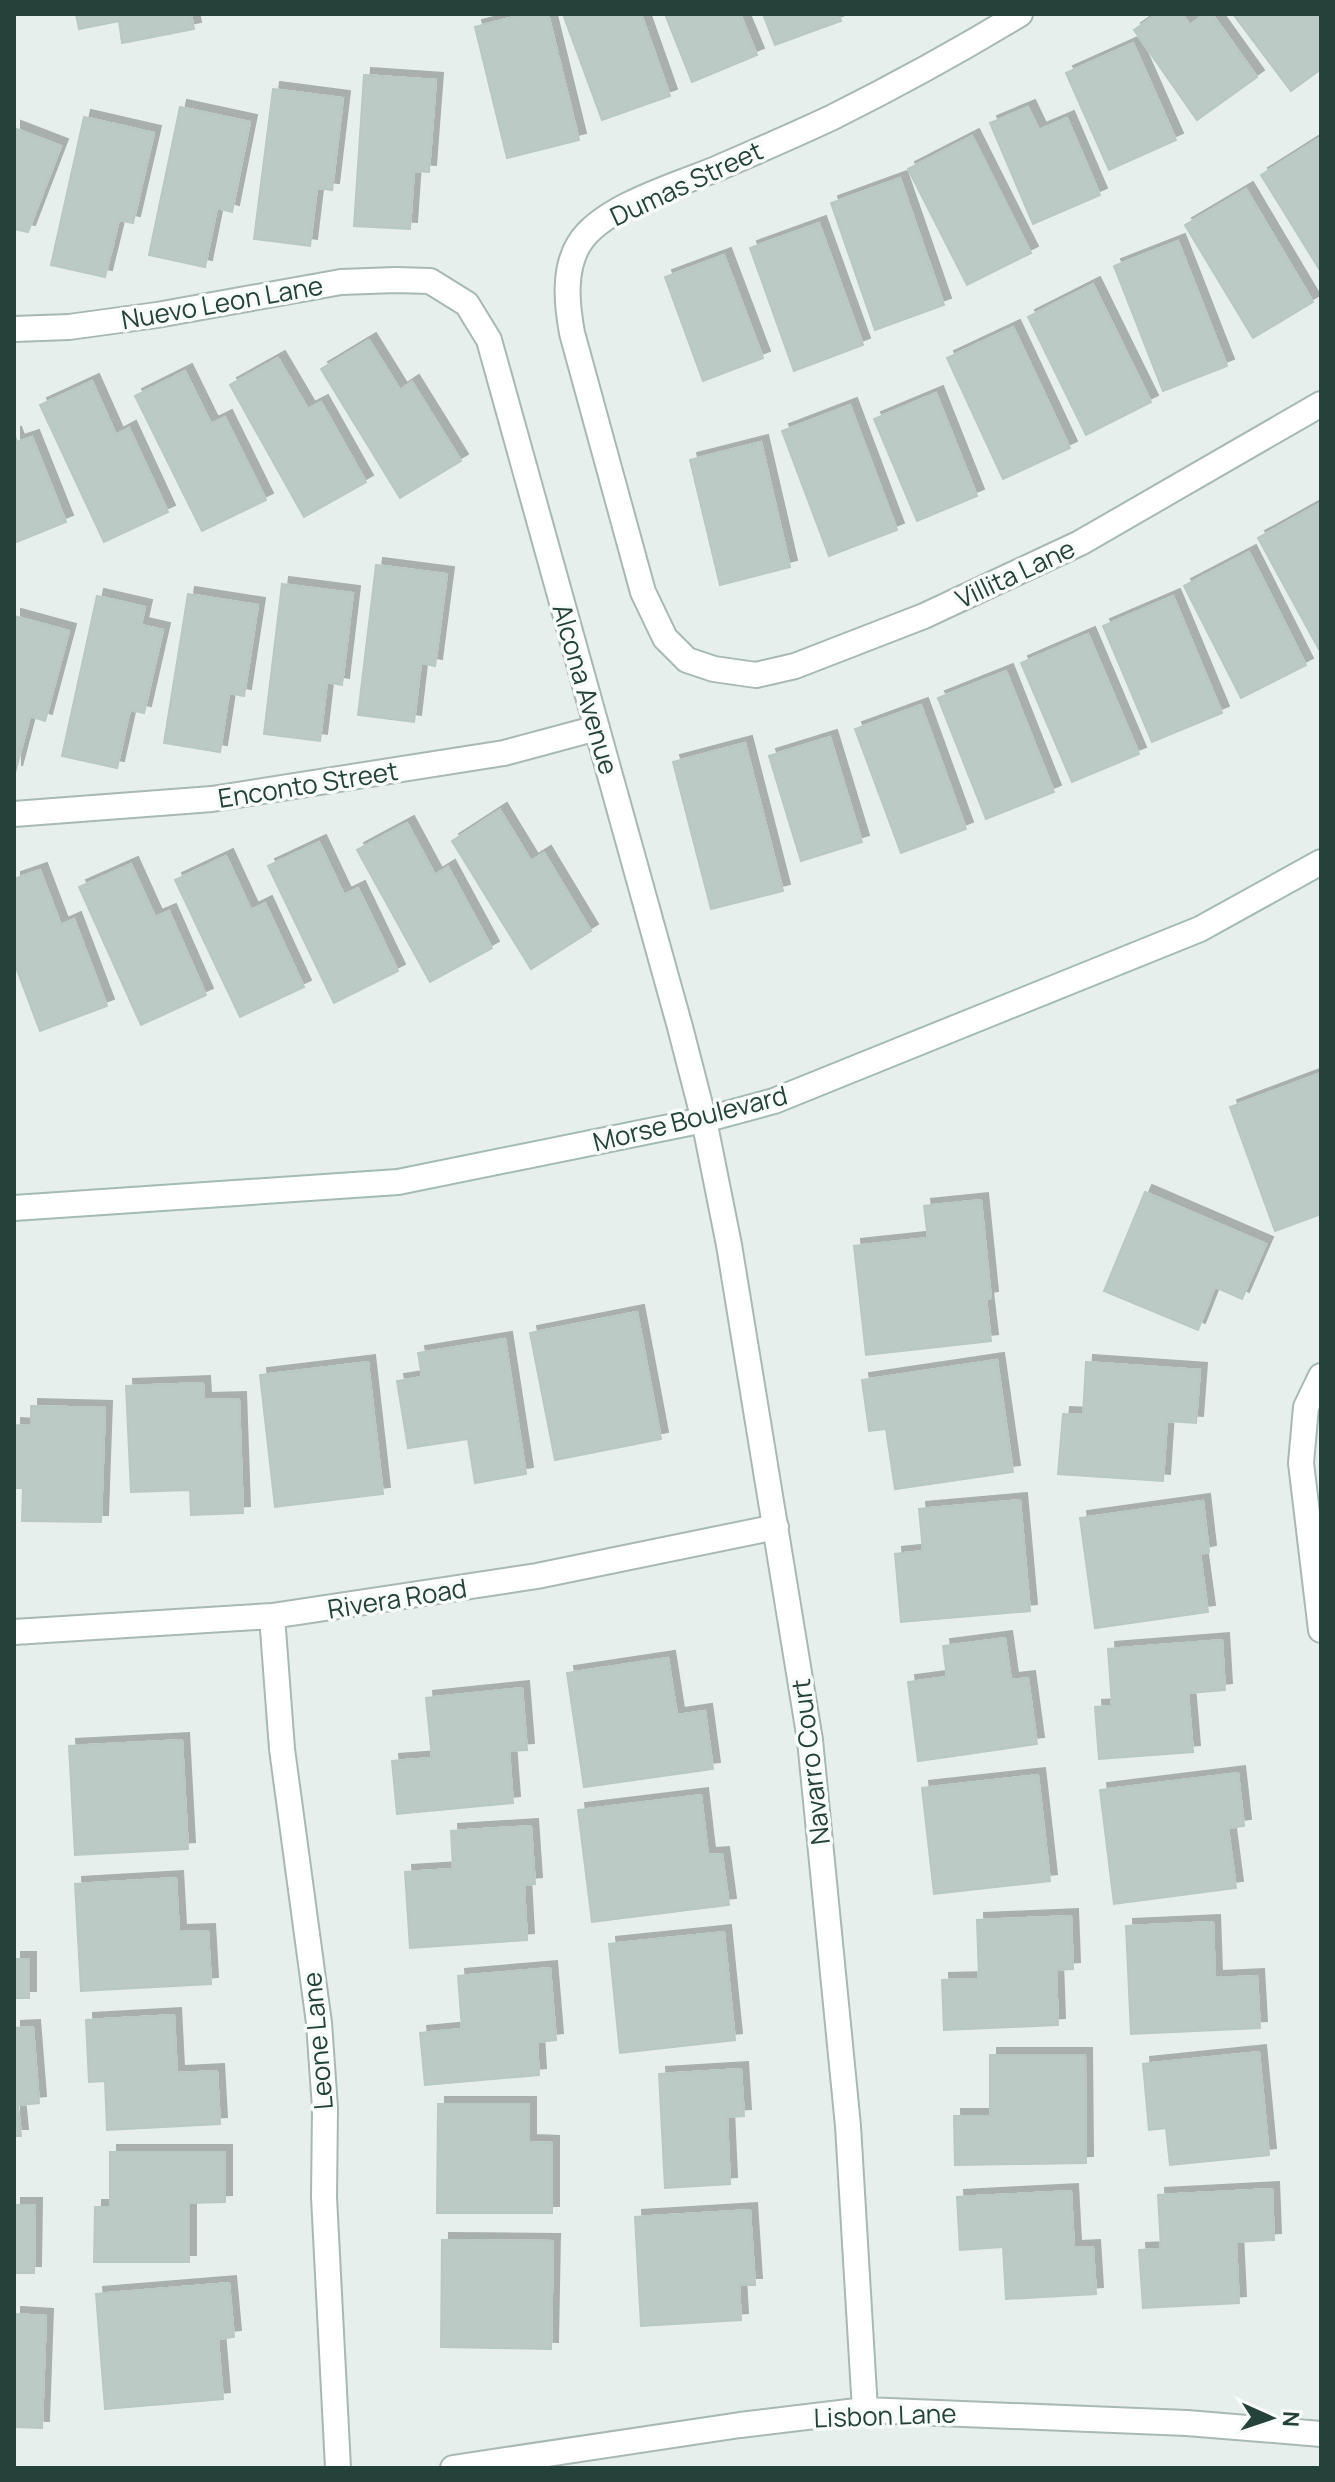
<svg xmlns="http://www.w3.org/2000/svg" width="1335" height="2482" font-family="Manrope,sans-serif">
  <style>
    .building { fill: #bbcac4; stroke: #b8c9c2; stroke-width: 2; filter: url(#shadow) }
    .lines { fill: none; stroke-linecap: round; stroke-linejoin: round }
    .street-casing { stroke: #a8b8b2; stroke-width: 28 }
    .secondary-casing { stroke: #a4bbb3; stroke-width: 28 }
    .street { stroke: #fff; stroke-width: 24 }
    .secondary { stroke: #fff; stroke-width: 24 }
    .labels { text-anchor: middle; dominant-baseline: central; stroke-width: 7; stroke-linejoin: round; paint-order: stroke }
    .street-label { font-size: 26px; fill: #24423a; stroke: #f7fbf9 }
  </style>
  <defs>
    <filter id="shadow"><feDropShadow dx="7" dy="-7" stdDeviation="0" flood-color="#0004"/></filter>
  </defs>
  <rect width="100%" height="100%" fill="#e6efeb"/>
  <path class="building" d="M 76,14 L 191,14 L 194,29 L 122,43 L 119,21 L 79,29 Z
    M 526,14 L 548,14 L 579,140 L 507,158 L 475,27 Z
    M 563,14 L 641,14 L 670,96 L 602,120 Z
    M 665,14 L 740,14 L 757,55 L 692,82 Z
    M 763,14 L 839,14 L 841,21 L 775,45 Z
    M 1157,14 L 1182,14 L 1190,25 L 1205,14 L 1212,14 L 1257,77 L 1197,120 L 1134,30 Z
    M 1233,14 L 1321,14 L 1321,69 L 1291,91 Z
    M 1133,43 L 1176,140 L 1109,170 L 1066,73 Z
    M 364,75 L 436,80 L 429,172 L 414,171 L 410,229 L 354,226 Z
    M 273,89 L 343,98 L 332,190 L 317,188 L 310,246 L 254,239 Z
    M 180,107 L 250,122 L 232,212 L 217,208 L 205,267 L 149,255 Z
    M 1028,107 L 1039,130 L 1067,118 L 1100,195 L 1033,224 L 990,123 Z
    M 84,117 L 154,133 L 133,223 L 119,220 L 105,277 L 51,265 Z
    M 14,128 L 61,146 L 28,232 L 14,229 Z
    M 972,136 L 1031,253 L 967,285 L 908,169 Z
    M 1321,137 L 1321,272 L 1261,175 Z
    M 900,178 L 944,305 L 875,330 L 831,203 Z
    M 1246,189 L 1313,302 L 1253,338 L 1185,225 Z
    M 819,223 L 863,345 L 794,371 L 750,248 Z
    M 1178,241 L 1227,366 L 1163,391 L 1114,266 Z
    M 724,255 L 763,358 L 703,381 L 665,277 Z
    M 1093,284 L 1151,402 L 1086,435 L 1028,317 Z
    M 1013,327 L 1070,448 L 1003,479 L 947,358 Z
    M 369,340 L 400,390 L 412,382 L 461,461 L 400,498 L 321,369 Z
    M 278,358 L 308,409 L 321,402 L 366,482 L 304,517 L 230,385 Z
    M 185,371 L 211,424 L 225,417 L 266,500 L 202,531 L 135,396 Z
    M 92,381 L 116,435 L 129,428 L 168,512 L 104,542 L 40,405 Z
    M 936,393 L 977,496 L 917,521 L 874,419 Z
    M 850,405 L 897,530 L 829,556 L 782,431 Z
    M 14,433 L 17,442 L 32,437 L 66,522 L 14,543 Z
    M 761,442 L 790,567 L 720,585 L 690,460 Z
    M 1321,503 L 1321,653 L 1258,538 Z
    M 1249,552 L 1306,665 L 1241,698 L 1184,586 Z
    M 376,565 L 447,574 L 435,666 L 421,663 L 414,722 L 358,715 Z
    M 282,584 L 353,593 L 342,685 L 327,682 L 320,741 L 264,734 Z
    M 188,594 L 258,605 L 244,696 L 229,693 L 220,752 L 164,743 Z
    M 97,596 L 145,607 L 141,625 L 163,630 L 144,713 L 130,710 L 117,768 L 62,756 Z
    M 1173,596 L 1222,713 L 1152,742 L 1103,626 Z
    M 14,616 L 69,631 L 45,721 L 30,716 L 15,773 Z
    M 1088,634 L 1139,754 L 1072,782 L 1021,663 Z
    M 1006,671 L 1054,792 L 986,819 L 938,698 Z
    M 921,705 L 966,829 L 901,853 L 855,729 Z
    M 830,737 L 862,842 L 801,861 L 769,756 Z
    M 745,743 L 783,891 L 711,909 L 673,762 Z
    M 500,810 L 531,861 L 544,853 L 591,931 L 531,969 L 452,841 Z
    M 407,823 L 435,875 L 448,867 L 492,948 L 430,982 L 357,850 Z
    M 319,842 L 344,895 L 358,888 L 398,971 L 334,1003 L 268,866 Z
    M 226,856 L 251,910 L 265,903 L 304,987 L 240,1017 L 175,880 Z
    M 131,864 L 155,917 L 169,911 L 206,995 L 141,1025 L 79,887 Z
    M 40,870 L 61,925 L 74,919 L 107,1006 L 40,1031 L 14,962 L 14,879 Z
    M 1321,1073 L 1321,1214 L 1275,1231 L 1230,1107 Z
    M 1145,1192 L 1266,1244 L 1242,1299 L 1215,1287 L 1198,1330 L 1104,1291 Z
    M 981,1200 L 991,1298 L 986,1299 L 991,1341 L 866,1355 L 854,1246 L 928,1238 L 924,1206 Z
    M 637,1312 L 661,1439 L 555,1460 L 530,1333 Z
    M 505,1339 L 526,1474 L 475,1483 L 468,1439 L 408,1448 L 397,1381 L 422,1377 L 418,1353 Z
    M 997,1360 L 1013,1472 L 895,1489 L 886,1429 L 869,1431 L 862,1380 Z
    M 368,1362 L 383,1494 L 275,1507 L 260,1375 Z
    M 1086,1362 L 1200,1370 L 1196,1423 L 1167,1421 L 1163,1481 L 1058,1474 L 1063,1414 L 1083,1415 Z
    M 203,1383 L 204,1400 L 239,1399 L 243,1513 L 191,1515 L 190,1490 L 131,1492 L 126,1386 Z
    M 31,1406 L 105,1408 L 101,1522 L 22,1521 L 23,1488 L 14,1488 L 14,1425 L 31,1426 Z
    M 1020,1500 L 1030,1611 L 901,1622 L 895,1554 L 923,1551 L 919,1509 Z
    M 1203,1501 L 1209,1552 L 1200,1554 L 1208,1612 L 1095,1628 L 1080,1518 Z
    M 1005,1638 L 1011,1680 L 1028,1678 L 1037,1744 L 918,1761 L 908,1682 L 947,1677 L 943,1646 Z
    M 1222,1640 L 1225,1690 L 1188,1693 L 1193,1752 L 1099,1759 L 1095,1707 L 1112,1706 L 1108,1649 Z
    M 668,1658 L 677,1715 L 705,1711 L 713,1769 L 584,1787 L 567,1673 Z
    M 522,1688 L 527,1750 L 509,1751 L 513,1803 L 397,1814 L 392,1761 L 432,1758 L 426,1698 Z
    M 182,1740 L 188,1849 L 75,1855 L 69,1746 Z
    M 1238,1773 L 1244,1826 L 1228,1828 L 1236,1888 L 1114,1904 L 1100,1790 Z
    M 1038,1775 L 1050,1881 L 934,1894 L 922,1788 Z
    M 701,1795 L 708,1855 L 722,1854 L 729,1905 L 592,1922 L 578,1810 Z
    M 531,1826 L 535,1884 L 524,1885 L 527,1940 L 410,1948 L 405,1872 L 453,1869 L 451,1831 Z
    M 176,1878 L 179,1932 L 208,1931 L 211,1984 L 81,1991 L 75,1884 Z
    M 1071,1916 L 1073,1969 L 1056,1970 L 1058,2025 L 944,2030 L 942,1980 L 979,1979 L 977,1920 Z
    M 1213,1922 L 1215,1978 L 1257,1976 L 1260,2028 L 1131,2034 L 1126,1926 Z
    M 724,1932 L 735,2040 L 620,2053 L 609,1944 Z
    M 14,1959 L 29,1959 L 29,1998 L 14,1998 Z
    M 550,1968 L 556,2040 L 537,2042 L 539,2075 L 425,2085 L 420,2033 L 462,2029 L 458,1976 Z
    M 174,2015 L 177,2073 L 217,2071 L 220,2124 L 107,2130 L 105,2081 L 89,2082 L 86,2020 Z
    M 33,2027 L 39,2103 L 18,2105 L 21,2136 L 14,2136 L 14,2028 Z
    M 1259,2052 L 1269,2155 L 1170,2165 L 1166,2128 L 1149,2130 L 1143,2064 Z
    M 990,2055 L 1085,2055 L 1086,2163 L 955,2165 L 954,2116 L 990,2116 Z
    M 741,2069 L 744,2116 L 727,2117 L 730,2184 L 665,2188 L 659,2074 Z
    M 438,2104 L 529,2104 L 529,2142 L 552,2143 L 552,2213 L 437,2213 Z
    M 110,2152 L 225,2152 L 225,2202 L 189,2203 L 189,2262 L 94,2262 L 95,2207 L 110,2207 Z
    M 1272,2189 L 1274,2240 L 1236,2242 L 1239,2303 L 1143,2308 L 1139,2250 L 1161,2249 L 1158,2195 Z
    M 1071,2191 L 1074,2248 L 1093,2247 L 1096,2294 L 1006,2299 L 1003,2247 L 960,2250 L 957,2197 Z
    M 14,2205 L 35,2205 L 34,2273 L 14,2273 Z
    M 750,2210 L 755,2285 L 739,2285 L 741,2320 L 641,2326 L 635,2217 Z
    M 442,2240 L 553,2241 L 551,2349 L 441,2347 Z
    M 229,2283 L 234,2337 L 218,2339 L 223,2399 L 105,2409 L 96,2294 Z
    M 14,2314 L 46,2316 L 42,2428 L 14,2427 Z"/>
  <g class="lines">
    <defs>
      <path id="street" d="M 1020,14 C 959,51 897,85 833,117 C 795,135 755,152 716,169 C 677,185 601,207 579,244 C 563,270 567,305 572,333 L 643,592 L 665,638 L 687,660 L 714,669 L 756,675 L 795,666 L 924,616 L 1080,543 L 1321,404
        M 14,329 L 69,327 L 157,315 L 341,282 L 396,280 L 430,281 L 467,304 L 489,340 L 680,1027 L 704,1120 L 729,1245 L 810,1740 L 848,2126 L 865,2410
        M 14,814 L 212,799 L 504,753 L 597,728
        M 1321,1376 L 1306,1407 L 1301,1463 L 1321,1630
        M 272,1616 L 282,1749 L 319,2023 L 325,2108 L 324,2197 L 338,2468
        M 14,1632 L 272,1616 L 537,1576 L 776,1527
        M 453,2468 L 740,2425 L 865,2410 L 1187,2423 L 1321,2434"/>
      <path id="secondary" d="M 14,1208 L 398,1182 L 704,1120 L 774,1101 L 1200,929 L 1321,862"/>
    </defs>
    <use href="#street" class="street-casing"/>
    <use href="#secondary" class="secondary-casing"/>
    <use href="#street" class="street"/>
    <use href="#secondary" class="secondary"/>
  </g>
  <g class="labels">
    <g class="street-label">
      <text transform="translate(686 183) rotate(-25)">Dumas Street</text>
      <text transform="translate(222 302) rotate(-10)">Nuevo Leon Lane</text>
      <text transform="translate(1015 573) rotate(-25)">Villita Lane</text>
      <text transform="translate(586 689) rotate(74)">Alcona Avenue</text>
      <text transform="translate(308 784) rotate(-9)">Enconto Street</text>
      <text transform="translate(690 1118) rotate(-14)">Morse Boulevard</text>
      <text transform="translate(397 1598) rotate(-9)">Rivera Road</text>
      <text transform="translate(810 1762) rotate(-97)">Navarro Court</text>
      <text transform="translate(317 2041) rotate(-95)">Leone Lane</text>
      <text transform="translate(885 2415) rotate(-2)">Lisbon Lane</text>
    </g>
  </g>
  <rect width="1335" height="2482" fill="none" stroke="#24423a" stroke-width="32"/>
  <g transform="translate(1271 2418) rotate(93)" stroke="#f7fbf9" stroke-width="6" paint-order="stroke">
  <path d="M0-6L14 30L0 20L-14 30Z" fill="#24423a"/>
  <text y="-12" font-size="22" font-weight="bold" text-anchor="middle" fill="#24423a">N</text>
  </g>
</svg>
